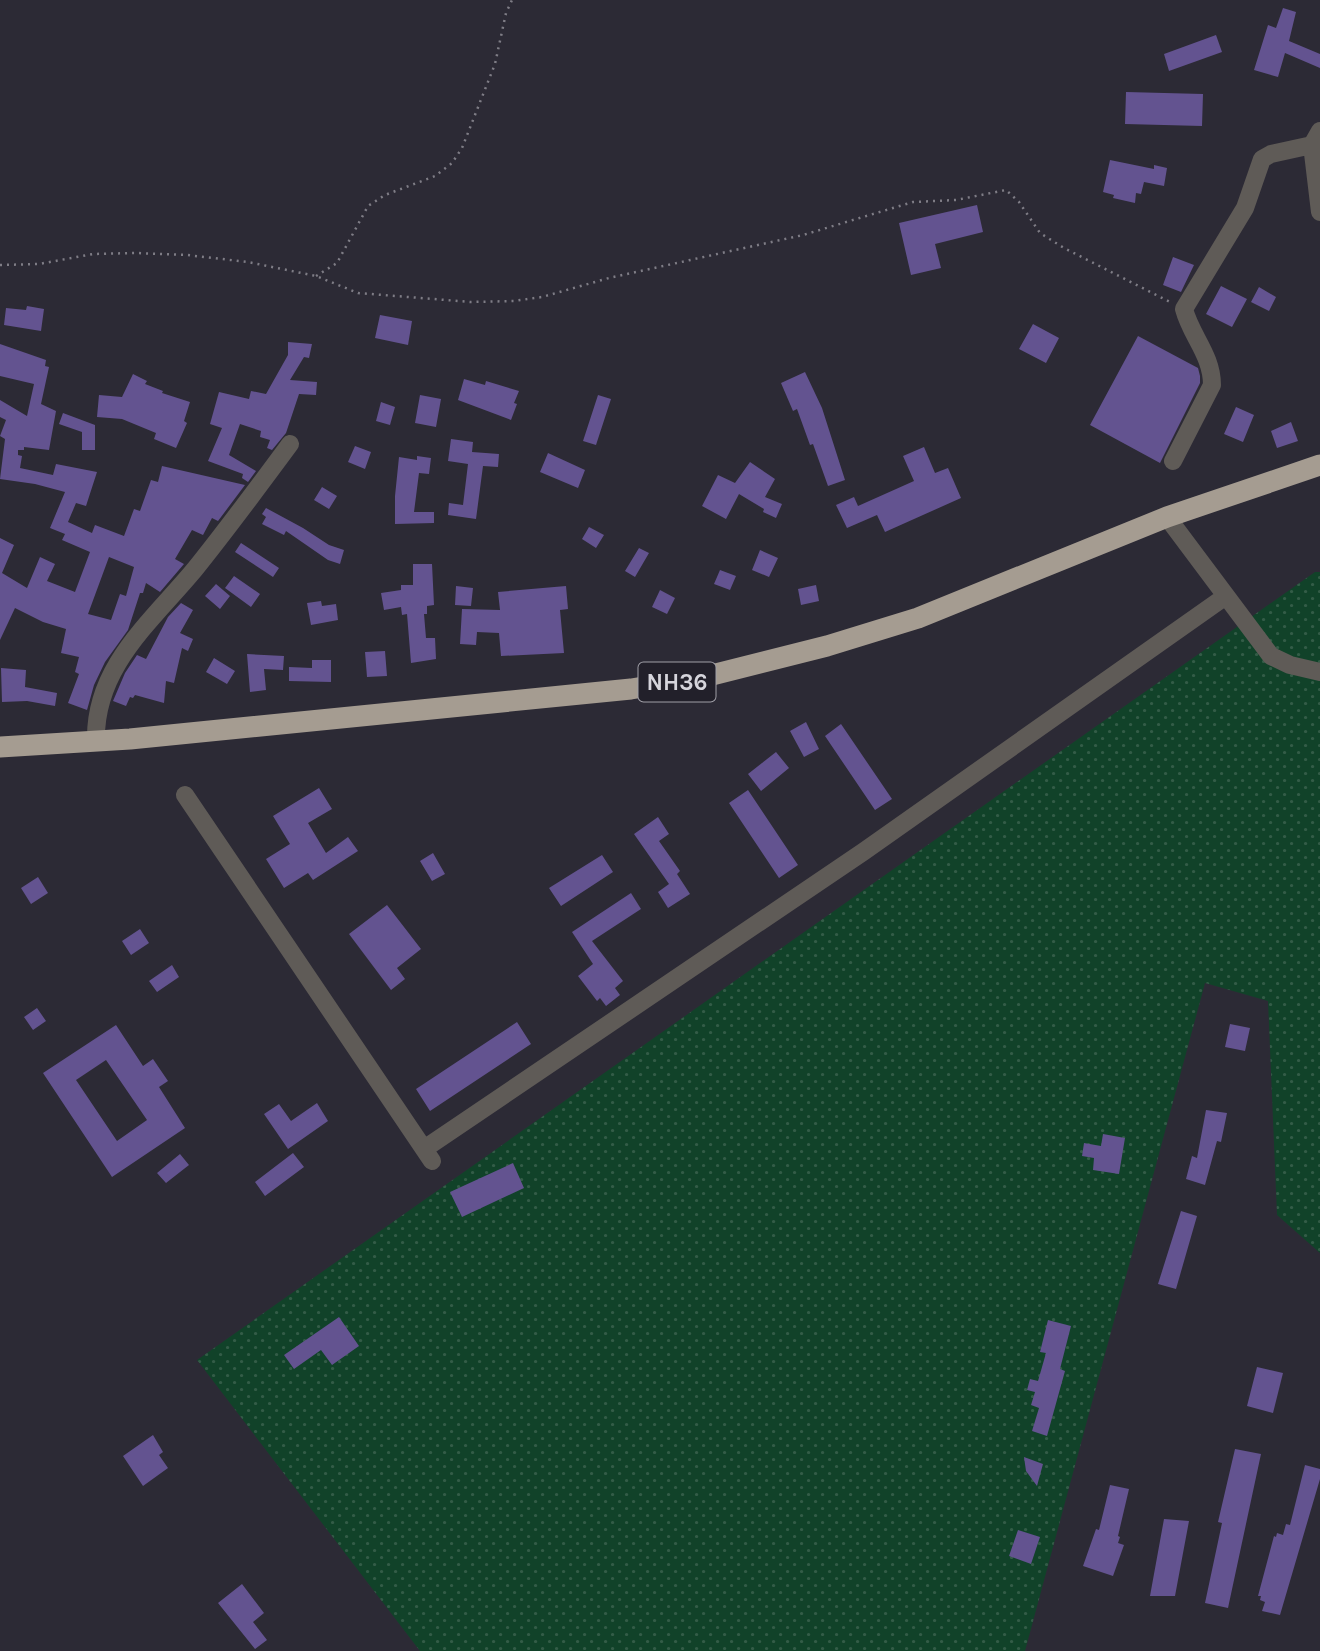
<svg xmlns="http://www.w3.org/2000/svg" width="1320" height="1651" font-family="Karla,sans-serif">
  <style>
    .grass { fill: url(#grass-dots) }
    .building { fill: #635390; fill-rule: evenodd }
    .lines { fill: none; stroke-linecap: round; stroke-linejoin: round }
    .path { stroke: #7f7d86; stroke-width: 2.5; stroke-dasharray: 2 5; stroke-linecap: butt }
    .minor { stroke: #5f5b57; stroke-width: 18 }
    .highway { stroke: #a59c91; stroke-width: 21 }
    .labels { text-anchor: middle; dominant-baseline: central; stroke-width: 6; stroke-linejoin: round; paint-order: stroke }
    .shield { fill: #22202a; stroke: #a09fa7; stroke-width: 2 }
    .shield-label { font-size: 23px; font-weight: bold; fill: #d6d5dc }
  </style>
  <defs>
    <pattern id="grass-dots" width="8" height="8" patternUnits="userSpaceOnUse" patternTransform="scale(1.75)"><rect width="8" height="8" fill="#114229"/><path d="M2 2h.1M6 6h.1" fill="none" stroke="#335c47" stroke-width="1.8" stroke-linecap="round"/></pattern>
  </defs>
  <rect width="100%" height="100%" fill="#2c2a35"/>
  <path class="grass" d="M 1315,572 L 1320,572 L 1320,1253 L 1277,1215 L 1268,1001 L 1205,983 L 1025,1651 L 420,1651 L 197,1360 Z"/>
  <path class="building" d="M 1283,8 L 1296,12 L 1289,41 L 1320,54 L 1320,68 L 1285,53 L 1278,77 L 1254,70 L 1268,25 L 1276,28 Z
    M 1216,35 L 1222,52 L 1169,71 L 1164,54 Z
    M 1126,92 L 1203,94 L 1202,126 L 1125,124 Z
    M 1110,160 L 1154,169 L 1154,165 L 1167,168 L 1164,186 L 1144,182 L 1141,194 L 1136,193 L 1135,203 L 1113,198 L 1114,195 L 1103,192 Z
    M 977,205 L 983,232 L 935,244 L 941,268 L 911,275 L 899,223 Z
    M 1173,257 L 1194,265 L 1181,292 L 1163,285 Z
    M 1221,286 L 1247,299 L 1232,327 L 1206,314 Z
    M 1259,287 L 1276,297 L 1269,311 L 1251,302 Z
    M 27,306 L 44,309 L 41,331 L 4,325 L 6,308 L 26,310 Z
    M 380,315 L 412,321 L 408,345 L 375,338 Z
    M 1033,324 L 1059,338 L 1046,363 L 1019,349 Z
    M 1138,336 L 1198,368 L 1200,376 L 1200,383 L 1160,463 L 1090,425 Z
    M 288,342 L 312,344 L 309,358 L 304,357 L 290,380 L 317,382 L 316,395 L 299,394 L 286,433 L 272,450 L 267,448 L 270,440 L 260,437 L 261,431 L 240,424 L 229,455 L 256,471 L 248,482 L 242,478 L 243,474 L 208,461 L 222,428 L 210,424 L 219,392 L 249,399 L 251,391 L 266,394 L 288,355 Z
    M 0,344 L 46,360 L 45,366 L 49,367 L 41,404 L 56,411 L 49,450 L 24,447 L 24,450 L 18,450 L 18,455 L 22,456 L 20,468 L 53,475 L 56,464 L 97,472 L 86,506 L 76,503 L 68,522 L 92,533 L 95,525 L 124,536 L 134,509 L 140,511 L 151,480 L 158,482 L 162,466 L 245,485 L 218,521 L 212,518 L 203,535 L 192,530 L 175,559 L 184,564 L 160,592 L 146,583 L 143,593 L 140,593 L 128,630 L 105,662 L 94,685 L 87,710 L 68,703 L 79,674 L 75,672 L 79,657 L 61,653 L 66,629 L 43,622 L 15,608 L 0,640 L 0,538 L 14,545 L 2,573 L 27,588 L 40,557 L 55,564 L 47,581 L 75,592 L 90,552 L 62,540 L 65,534 L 50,528 L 65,492 L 35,484 L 0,479 L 5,439 L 0,436 L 6,420 L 0,417 L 0,400 L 27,416 L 34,384 L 0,376 ZM 109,557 L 134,567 L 126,596 L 120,594 L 111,620 L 88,614 Z
    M 805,372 L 822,408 L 845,480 L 828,486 L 813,444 L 810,445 L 797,409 L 793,411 L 781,383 Z
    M 133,374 L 147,381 L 145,384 L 163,391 L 162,393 L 190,402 L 184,421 L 187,423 L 176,448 L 154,439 L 156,433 L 122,419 L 97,417 L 99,395 L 122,397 Z
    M 464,379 L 485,385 L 486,381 L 519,391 L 514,403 L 517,404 L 511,420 L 458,400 Z
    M 420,395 L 441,399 L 436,427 L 415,423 Z
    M 598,395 L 611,399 L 596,445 L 583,441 Z
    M 381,402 L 395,407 L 390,425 L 376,421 Z
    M 1236,407 L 1254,415 L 1243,442 L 1224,434 Z
    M 63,413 L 95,425 L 95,450 L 82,450 L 82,432 L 59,424 Z
    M 1291,422 L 1298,441 L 1277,448 L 1271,431 Z
    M 451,439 L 473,442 L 472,452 L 499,454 L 498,467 L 483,466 L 476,519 L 448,515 L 449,503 L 463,505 L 468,464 L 448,461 Z
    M 355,446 L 371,452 L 365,469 L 348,462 Z
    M 924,447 L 935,473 L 948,468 L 961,498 L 885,532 L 877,515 L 847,528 L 836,505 L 854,497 L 858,506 L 914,481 L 903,456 Z
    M 548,453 L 585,470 L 578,488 L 540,472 Z
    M 417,456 L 431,458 L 429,474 L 419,473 L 414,512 L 434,512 L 434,523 L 395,524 L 395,496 L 399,457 L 417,460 Z
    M 750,462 L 775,479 L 765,497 L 782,504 L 776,518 L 763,512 L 764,509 L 739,494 L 726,519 L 702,506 L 718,475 L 735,483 Z
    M 322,487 L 337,496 L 329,509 L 314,500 Z
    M 266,508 L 303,528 L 329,545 L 344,550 L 340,564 L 328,560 L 286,531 L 284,535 L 262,524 L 266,517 L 262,514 Z
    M 589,527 L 604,535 L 596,548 L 582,539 Z
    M 241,543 L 279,568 L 273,577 L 235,552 Z
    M 639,548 L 649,553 L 635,577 L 625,571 Z
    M 760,550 L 778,558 L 769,577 L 752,570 Z
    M 413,564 L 432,564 L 434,605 L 427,606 L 427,614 L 424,614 L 426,638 L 435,638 L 436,659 L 411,663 L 407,614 L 402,615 L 401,607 L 384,610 L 381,593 L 401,590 L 401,585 L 413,585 Z
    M 720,570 L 736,576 L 730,590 L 714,584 Z
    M 234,576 L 260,594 L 251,607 L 225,588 Z
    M 216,584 L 230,596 L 220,609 L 205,596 Z
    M 816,585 L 819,601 L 801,605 L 798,589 Z
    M 456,586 L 473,588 L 471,606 L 455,605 Z
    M 566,586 L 568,609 L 560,610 L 564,653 L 501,656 L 499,633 L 477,632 L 476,645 L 460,644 L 462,609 L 500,610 L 498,592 Z
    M 660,590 L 675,598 L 667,614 L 652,607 Z
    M 321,601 L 322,606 L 336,604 L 338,620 L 311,625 L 307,603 Z
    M 181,603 L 193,610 L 180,633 L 193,639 L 188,651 L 182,648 L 174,683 L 166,681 L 164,703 L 135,695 L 133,698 L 130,697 L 126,706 L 113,701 L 125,673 L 137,655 L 146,659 L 168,617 Z
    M 385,651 L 387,676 L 367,677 L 365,652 Z
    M 247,654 L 284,656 L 283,670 L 264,669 L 266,690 L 250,692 Z
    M 214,658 L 235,671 L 227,684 L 206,672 Z
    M 312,660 L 331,660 L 331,682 L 289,681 L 289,667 L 312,668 Z
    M 1,668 L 26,670 L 25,687 L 57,693 L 55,706 L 27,701 L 2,702 Z
    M 806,722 L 819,749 L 804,757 L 790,731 Z
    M 841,724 L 892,799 L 875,810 L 825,736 Z
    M 776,752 L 789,768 L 761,791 L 748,774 Z
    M 319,788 L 332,809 L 308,823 L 326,853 L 348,837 L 358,851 L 313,880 L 308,873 L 284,888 L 266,859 L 290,844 L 273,816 Z
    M 748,790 L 798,865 L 779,878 L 729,803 Z
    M 658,817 L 669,834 L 659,841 L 680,871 L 677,874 L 690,894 L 668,908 L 658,892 L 669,884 L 634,834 Z
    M 433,853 L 445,874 L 432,881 L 420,861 Z
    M 602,855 L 613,872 L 561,906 L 549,888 Z
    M 38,877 L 48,893 L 31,904 L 21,888 Z
    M 631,893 L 641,909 L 592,941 L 623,981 L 615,988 L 620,995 L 606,1006 L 600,998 L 597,1001 L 578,976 L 593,964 L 572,932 Z
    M 387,905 L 421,949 L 397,968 L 405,979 L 391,990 L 349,934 Z
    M 140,929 L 149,943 L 131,955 L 122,941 Z
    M 172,965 L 179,977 L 157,992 L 149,981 Z
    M 37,1008 L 46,1021 L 33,1030 L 24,1017 Z
    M 517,1022 L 531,1044 L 430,1111 L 416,1089 Z
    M 1230,1024 L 1250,1028 L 1245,1051 L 1225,1047 Z
    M 116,1025 L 143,1066 L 153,1059 L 168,1081 L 159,1087 L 185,1128 L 112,1177 L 43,1073 ZM 106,1060 L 147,1120 L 117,1141 L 76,1080 Z
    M 317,1103 L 328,1121 L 288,1149 L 264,1114 L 279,1104 L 291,1121 Z
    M 1206,1110 L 1227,1113 L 1221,1142 L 1217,1141 L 1205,1185 L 1186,1179 L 1192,1156 L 1197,1158 Z
    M 1103,1134 L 1125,1138 L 1119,1174 L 1093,1170 L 1094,1158 L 1082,1156 L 1084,1143 L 1101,1146 Z
    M 293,1153 L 304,1167 L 265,1196 L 255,1182 Z
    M 180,1154 L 189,1165 L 166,1183 L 157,1173 Z
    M 513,1163 L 524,1188 L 462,1217 L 450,1192 Z
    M 1181,1211 L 1197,1216 L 1176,1289 L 1158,1284 Z
    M 339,1317 L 359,1346 L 332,1365 L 321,1350 L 294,1369 L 284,1355 Z
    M 1048,1320 L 1071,1326 L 1060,1369 L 1065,1371 L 1047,1436 L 1032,1431 L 1039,1408 L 1031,1405 L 1035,1392 L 1027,1390 L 1030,1379 L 1038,1381 L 1046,1353 L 1040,1352 Z
    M 1257,1367 L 1283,1373 L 1273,1413 L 1247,1406 Z
    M 153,1435 L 163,1452 L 159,1455 L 168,1468 L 143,1486 L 123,1456 Z
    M 1235,1449 L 1261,1454 L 1228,1608 L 1205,1603 L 1222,1523 L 1218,1522 Z
    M 1024,1457 L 1043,1464 L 1037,1486 L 1026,1471 Z
    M 1305,1465 L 1320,1469 L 1320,1479 L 1280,1615 L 1262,1611 L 1265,1602 L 1260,1600 L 1261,1596 L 1258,1596 L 1274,1536 L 1276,1537 L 1277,1533 L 1283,1535 L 1286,1524 L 1290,1525 Z
    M 1110,1485 L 1129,1489 L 1118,1536 L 1120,1537 L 1118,1543 L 1124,1545 L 1113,1576 L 1083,1566 L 1096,1529 L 1099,1530 Z
    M 1164,1519 L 1189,1521 L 1175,1596 L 1150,1596 Z
    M 1018,1530 L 1040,1537 L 1031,1564 L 1009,1556 Z
    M 242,1584 L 264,1613 L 253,1622 L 267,1640 L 255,1649 L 218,1603 Z"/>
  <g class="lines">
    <path class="path" d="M 0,265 L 39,264 L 93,254 L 136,253 L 187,255 L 248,262 L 316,276 L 358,293 L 471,302 L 514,301 L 542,297 L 609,278 L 803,235 L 913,202 L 956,200 L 1006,190 L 1019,202 L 1040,233 L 1064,248 L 1172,303
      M 316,276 L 337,263 L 368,206 L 385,195 L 435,176 L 452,163 L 462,148 L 495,64 L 506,13 L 512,0"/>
    <path class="minor" d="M 1320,131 L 1312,145 L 1320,212
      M 1173,461 L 1212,385 C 1212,355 1191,336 1184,309 L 1245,208 L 1262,159 L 1271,154 L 1312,145
      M 1167,517 L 1271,656 L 1290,665 L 1320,672
      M 96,741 C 94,667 152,621 195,569 C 228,528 259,486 290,444
      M 185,795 L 432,1161
      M 424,1149 L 863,852 L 1226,596"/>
    <path class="highway" d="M 0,747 L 130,739 L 631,689 L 704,677 L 827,646 L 918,618 L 1167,517 L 1320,465"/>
  </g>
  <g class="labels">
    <rect class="shield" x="638.5" y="662.5" width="77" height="39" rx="5"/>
    <g class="shield-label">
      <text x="677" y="682">NH36</text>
    </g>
  </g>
</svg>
